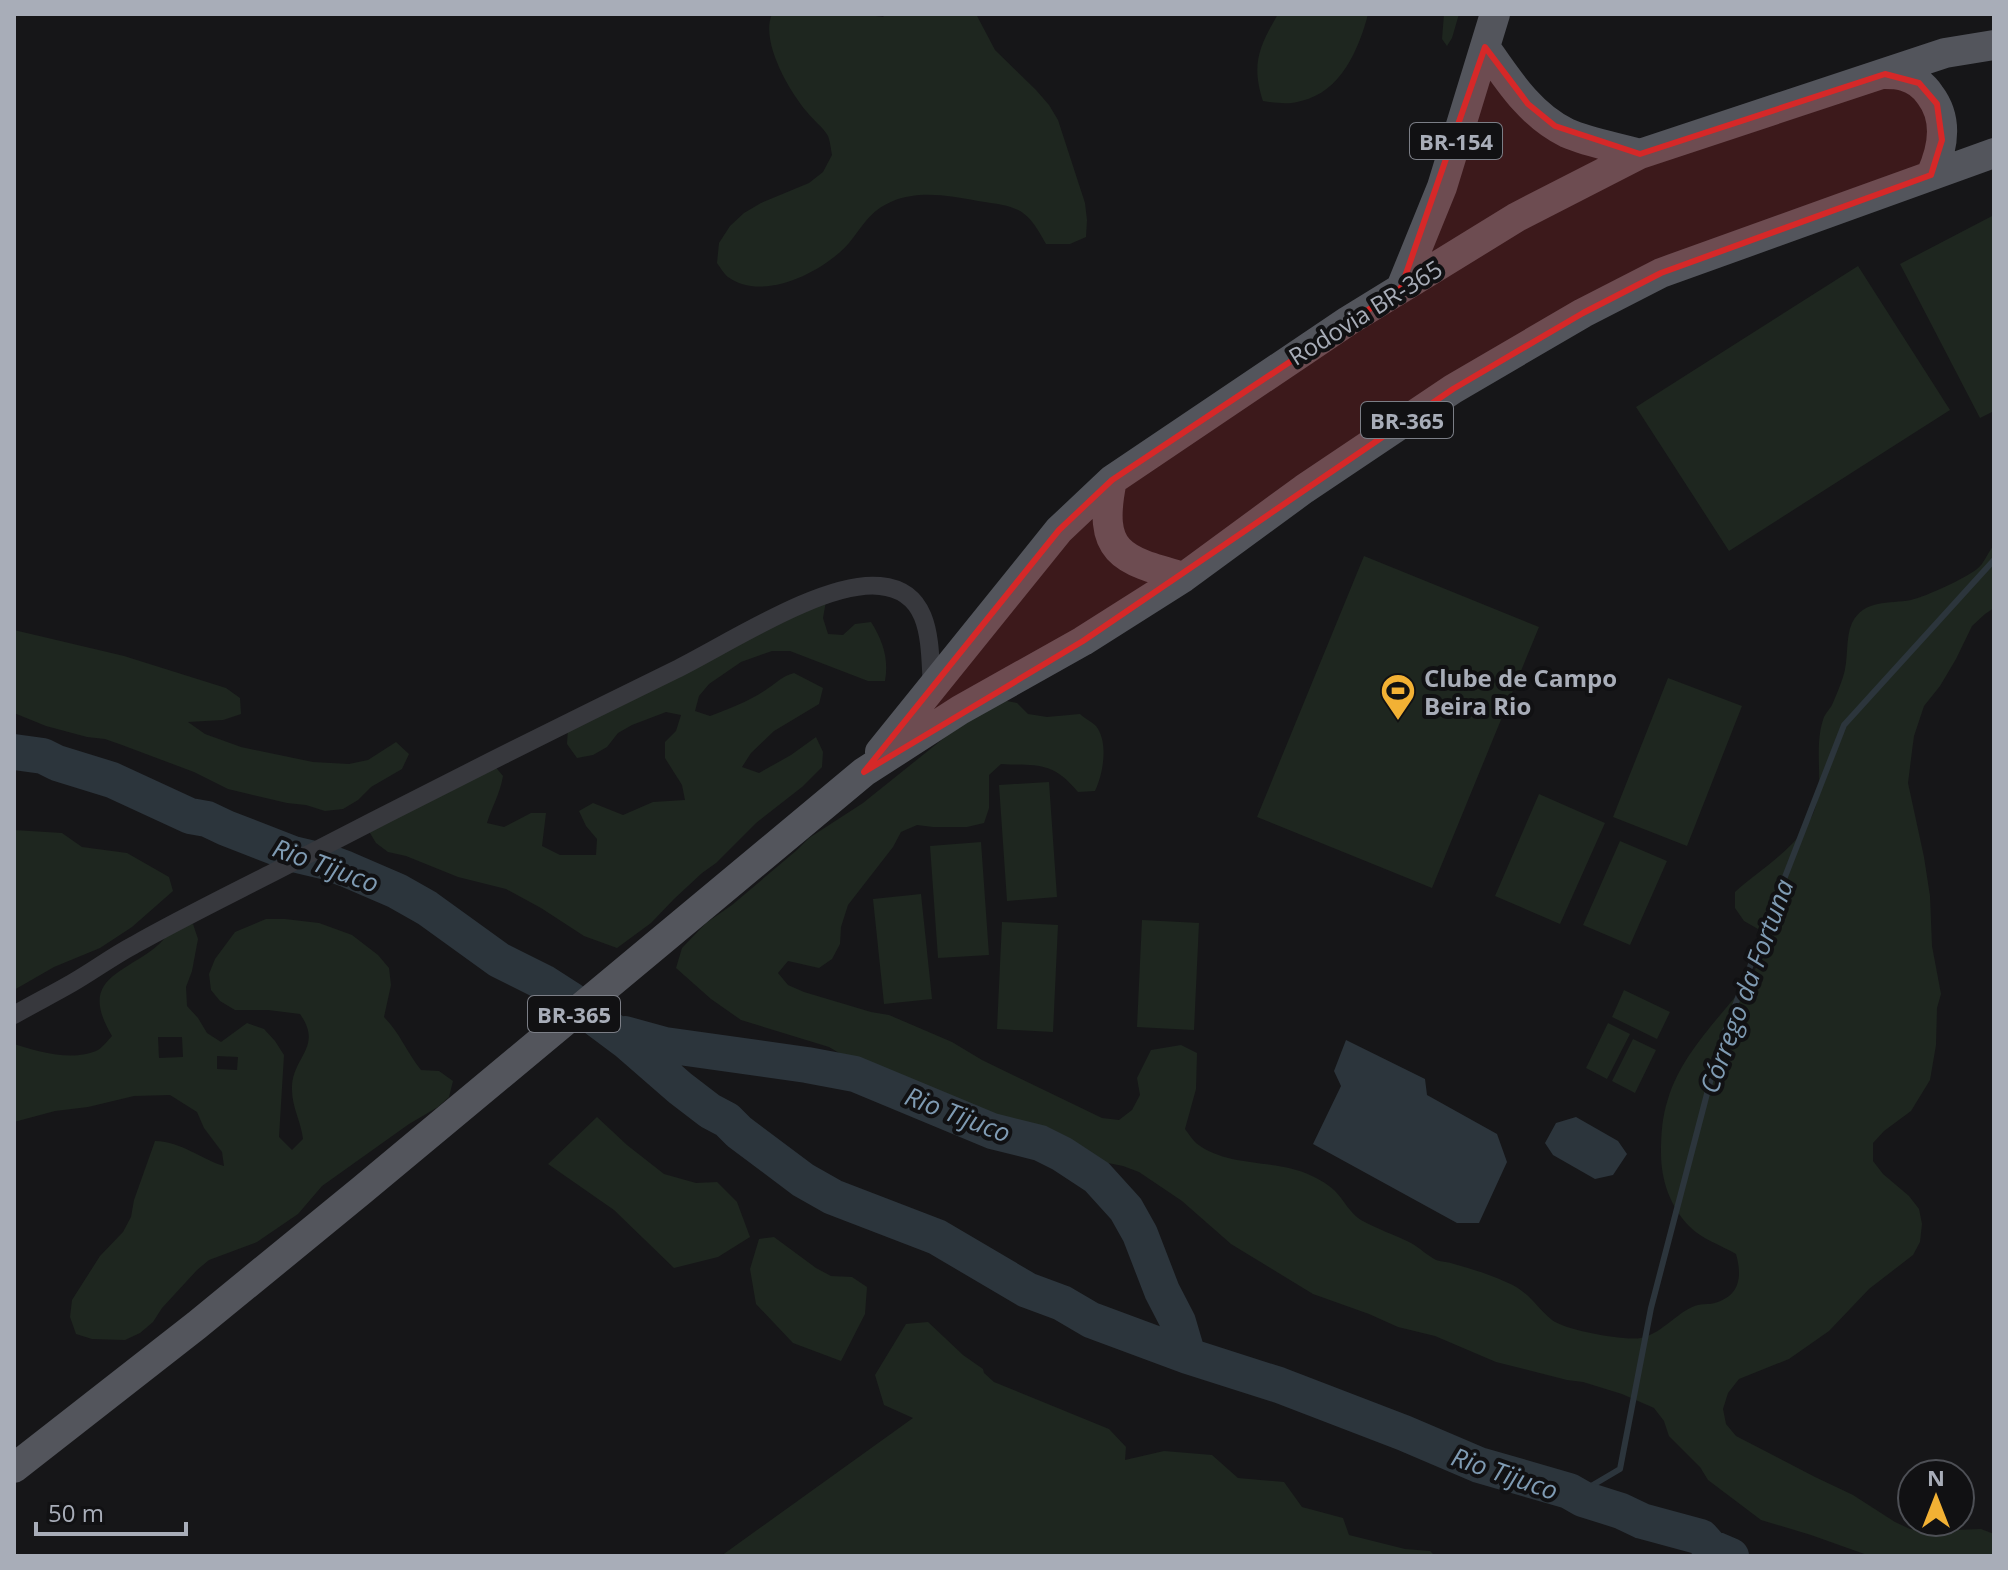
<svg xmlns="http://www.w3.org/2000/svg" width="2008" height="1570" font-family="'Open Sans',sans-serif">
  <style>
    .green { fill: #1e261f; fill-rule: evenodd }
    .water { fill: #2c353c }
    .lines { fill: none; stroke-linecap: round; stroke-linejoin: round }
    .stream { stroke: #2c353c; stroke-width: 6 }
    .river { stroke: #2c353c; stroke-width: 36 }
    .minor { stroke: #37383d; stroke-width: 18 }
    .primary { stroke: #53555c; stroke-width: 30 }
    .marked { fill: #d62828; fill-opacity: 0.2; stroke: #d62828; stroke-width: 6; stroke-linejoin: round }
    .labels { text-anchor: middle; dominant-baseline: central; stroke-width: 8; stroke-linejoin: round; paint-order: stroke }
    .shield { fill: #111113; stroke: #7b7e86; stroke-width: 2 }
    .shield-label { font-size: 22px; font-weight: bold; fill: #a8adb8 }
    .street-label { font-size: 24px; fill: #a8adb8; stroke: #111113 }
    .poi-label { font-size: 24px; font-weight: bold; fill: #a8adb8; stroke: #111113; text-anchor: start }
    .water-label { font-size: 26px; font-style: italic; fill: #7f9bb3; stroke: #111113 }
  </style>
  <rect width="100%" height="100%" fill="#161618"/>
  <path class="green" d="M 772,14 L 862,14 L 883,17 L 886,14 L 976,14 L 995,50 L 1036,90 L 1049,105 L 1058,120 L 1085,203 L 1087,220 L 1086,237 L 1070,244 L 1046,244 C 1026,207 1018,207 978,201 C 951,196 920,190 893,201 C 869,211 864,225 849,243 C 825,271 763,303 728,277 C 724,274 720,267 717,263 L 719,243 L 730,226 L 744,213 L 761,203 L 809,183 L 823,172 L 832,155 C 831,149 830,141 828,136 C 823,127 813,120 807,112 C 789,91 760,41 772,14 Z
    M 1278,14 L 1368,14 C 1359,49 1341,92 1301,101 C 1289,105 1275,103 1263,101 C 1251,64 1259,47 1278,14 Z
    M 1444,14 L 1459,14 L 1452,38 L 1447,46 L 1442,39 Z
    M 1994,215 L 1994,411 L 1980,418 L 1900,264 Z
    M 1858,266 L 1950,410 L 1729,551 L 1636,407 Z
    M 1994,545 L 1994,608 L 1985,614 L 1972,626 L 1956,659 L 1940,686 L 1924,706 L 1914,736 L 1912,751 L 1908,783 L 1924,857 L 1930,896 L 1932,946 L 1941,994 L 1937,1008 L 1936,1045 L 1930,1080 L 1911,1111 L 1884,1131 L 1873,1143 L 1873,1161 L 1883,1174 L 1909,1196 L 1919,1209 L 1922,1224 L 1920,1242 L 1913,1255 L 1869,1289 L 1829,1331 L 1789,1359 L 1739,1379 L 1728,1393 L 1723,1409 L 1726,1424 L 1736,1436 L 1815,1477 L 1853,1495 L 1895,1522 L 1910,1529 L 1928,1531 L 1981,1529 L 1994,1534 L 1994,1556 L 1870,1556 L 1811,1535 L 1761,1520 L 1708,1480 L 1700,1467 L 1669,1436 L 1664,1421 L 1654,1408 L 1622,1394 L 1583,1382 L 1567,1380 L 1496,1362 L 1435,1336 L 1398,1327 L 1369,1314 L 1313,1294 L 1231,1244 L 1182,1201 L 1139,1172 L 1123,1166 L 1074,1156 L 1040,1140 L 1025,1136 L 942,1104 L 909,1087 L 875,1074 L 829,1047 L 741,1020 L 711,999 L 676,968 L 682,948 L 706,923 L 732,905 L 797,850 L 809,838 L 863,803 L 949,734 L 1002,700 L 1017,703 L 1028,714 L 1047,717 L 1080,714 C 1084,718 1092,722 1096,726 C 1109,743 1103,774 1095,791 L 1078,792 C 1052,761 1039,766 1001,764 L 989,775 L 989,808 L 984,823 L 967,827 L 933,827 L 917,825 L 901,832 L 893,847 L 848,905 L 841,927 L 840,944 L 832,959 L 819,968 L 788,961 L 778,973 L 788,985 L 804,992 L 871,1012 L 889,1015 L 952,1042 L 982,1060 L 1102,1118 L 1119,1120 L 1132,1110 L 1140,1095 L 1137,1078 L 1151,1050 L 1181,1045 L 1197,1053 L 1196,1089 L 1185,1129 C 1188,1133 1192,1139 1196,1143 C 1229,1169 1277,1158 1312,1176 C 1323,1181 1334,1188 1341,1198 C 1347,1206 1352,1214 1361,1220 C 1377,1229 1395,1235 1411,1243 C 1420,1248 1428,1256 1436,1260 C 1442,1262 1449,1262 1454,1264 C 1471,1269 1489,1274 1506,1282 C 1530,1292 1534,1305 1552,1320 C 1565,1330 1623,1341 1641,1338 C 1662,1334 1680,1309 1698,1305 C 1702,1304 1706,1304 1710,1304 C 1739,1298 1743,1279 1736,1254 C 1721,1245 1701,1239 1689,1226 C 1670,1206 1661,1180 1661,1153 C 1661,1135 1662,1117 1668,1099 C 1682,1052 1722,1016 1750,978 C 1757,968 1761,955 1766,945 L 1758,929 L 1744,921 L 1735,908 L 1735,892 C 1768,862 1817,838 1819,787 C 1820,766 1816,741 1823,720 C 1824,715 1829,710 1832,705 C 1836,696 1840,686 1843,677 C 1849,660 1845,638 1852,623 C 1864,599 1889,604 1911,600 C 1927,596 1964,579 1977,569 C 1984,564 1988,552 1994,545 Z
    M 1364,556 L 1539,627 L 1432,888 L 1257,817 Z
    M 826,601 L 823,618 L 828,634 L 843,635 L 855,624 L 871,622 C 883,641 889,659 885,681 L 868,681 L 790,651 L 772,651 L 741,662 L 709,684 L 699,696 L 695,711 L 710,716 C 729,709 750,701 767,689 C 779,681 781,677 794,673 L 823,688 L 819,704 L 774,731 L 751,753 L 742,767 L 759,773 L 791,755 L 816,737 L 823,752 L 822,767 L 802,787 L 756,823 L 716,863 L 702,873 L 674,899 L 651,923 L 617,948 L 584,936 L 541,908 L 506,889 L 458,877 L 406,856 L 388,852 L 376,843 L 367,828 L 493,764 L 503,776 C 500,794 492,806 487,823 L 504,827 L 531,813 L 546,813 L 542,846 L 560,855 L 596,855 L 597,839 L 586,826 L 579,811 L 593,803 L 623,815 L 653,802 L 685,800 L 682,785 L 665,758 L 665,742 L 676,731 L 681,715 L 666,712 L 632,725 L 618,733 L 607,747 L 593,755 L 577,758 L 567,744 L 568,728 Z
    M 14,630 L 124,656 L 226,688 L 240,698 L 241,714 L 223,720 L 188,722 L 205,734 L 241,747 L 313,762 L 349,764 L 368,760 L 396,742 L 409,754 L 402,769 L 371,787 L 358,800 L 343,809 L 325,811 L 306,805 L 287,803 L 228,789 L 194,772 L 122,745 L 105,739 L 87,737 L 46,726 L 14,713 Z
    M 1668,678 L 1742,706 L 1687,846 L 1613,817 Z
    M 1049,782 L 1057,897 L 1007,901 L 999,785 Z
    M 1539,794 L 1605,823 L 1560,924 L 1495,896 Z
    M 14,830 L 62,833 L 82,847 L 127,853 L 169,877 L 173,891 L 132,927 L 100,948 L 54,967 L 14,990 Z
    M 1620,841 L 1667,861 L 1630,945 L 1583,925 Z
    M 981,842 L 989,955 L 938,958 L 930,846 Z
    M 921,894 L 932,999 L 884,1004 L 873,899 Z
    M 266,919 L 285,919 L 319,923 L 352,935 L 378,955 L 389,968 L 391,985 L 384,1017 C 400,1033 407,1053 421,1070 L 439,1071 L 453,1081 L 449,1097 L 438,1107 L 409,1124 L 322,1186 L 298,1214 L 257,1242 L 209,1260 L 197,1270 L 162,1308 L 153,1322 L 140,1333 L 125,1340 L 92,1339 L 76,1334 L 70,1317 L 72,1300 L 100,1256 L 123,1232 L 131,1217 L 134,1200 L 155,1141 C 183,1142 198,1158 224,1166 L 222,1152 L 204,1128 L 197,1112 L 170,1095 L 134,1096 L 88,1107 L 55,1111 L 14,1122 L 14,1044 C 39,1052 73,1062 98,1050 C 103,1047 108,1040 112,1036 C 80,982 116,976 152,950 C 171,936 167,927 193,924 L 198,939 L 192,971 L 186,987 L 187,1006 L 198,1018 L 207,1033 L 221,1042 L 247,1023 L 264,1029 L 275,1041 L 284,1055 L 279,1137 L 292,1150 L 303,1139 C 301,1122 292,1107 292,1090 C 291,1057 324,1048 300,1014 L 268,1010 L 235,1010 L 220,1001 L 211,990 L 209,974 L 215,959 L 235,932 ZM 182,1037 L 183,1057 L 159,1058 L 158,1037 ZM 217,1056 L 238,1057 L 237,1070 L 217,1069 Z
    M 1142,920 L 1199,923 L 1194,1030 L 1137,1027 Z
    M 1002,922 L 1058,925 L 1053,1032 L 997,1029 Z
    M 1624,990 L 1670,1012 L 1657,1039 L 1612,1017 Z
    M 1608,1023 L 1630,1034 L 1607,1079 L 1586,1068 Z
    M 1633,1039 L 1656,1050 L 1635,1093 L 1612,1081 Z
    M 597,1117 L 627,1145 L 664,1174 L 696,1183 L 717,1182 L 737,1202 L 750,1237 L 718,1257 L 674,1268 L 614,1210 L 548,1164 Z
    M 774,1237 L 816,1268 L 831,1276 L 852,1277 L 867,1287 L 865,1314 L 841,1361 L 793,1343 L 756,1304 L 750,1269 L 759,1239 Z
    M 928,1322 L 963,1355 L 983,1369 L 984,1373 L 994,1382 L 1109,1429 L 1126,1447 L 1125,1460 L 1164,1451 L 1212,1455 L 1238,1478 L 1284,1482 L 1302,1507 L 1343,1518 L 1349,1535 L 1405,1549 L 1430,1551 L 1435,1556 L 721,1556 L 913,1418 L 884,1405 L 875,1375 L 906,1324 Z"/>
  <path class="water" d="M 1346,1040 L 1425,1079 L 1427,1095 L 1497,1134 L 1507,1162 L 1479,1223 L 1457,1223 L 1313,1144 L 1341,1086 L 1334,1071 Z
    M 1576,1117 L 1618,1141 L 1627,1154 L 1613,1175 L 1595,1179 L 1553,1155 L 1545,1143 L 1556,1123 Z"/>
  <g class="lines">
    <path class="stream" d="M 1576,1495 L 1620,1469 L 1651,1308 L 1720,1044 L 1844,725 L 1994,560"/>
    <path class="river" d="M 14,752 L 43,756 L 57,763 L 112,780 L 190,816 L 207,819 L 226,828 L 293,854 L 327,862 L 346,869 L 397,891 L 427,908 L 499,960 L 543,982 L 571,1000 L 626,1041 L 680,1088 L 710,1111 L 727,1120 L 739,1132 L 803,1180 L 833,1197 L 937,1237 L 1027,1290 L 1062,1303 L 1091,1320 L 1188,1356 L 1279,1385 L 1404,1433 L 1479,1465 L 1569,1491 L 1583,1499 L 1621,1511 L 1642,1521 L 1701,1537 L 1710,1547 L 1731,1556
      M 625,1034 L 665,1045 L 807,1065 L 855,1074 L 992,1131 L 1040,1143 L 1062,1154 L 1097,1177 L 1126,1209 L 1140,1234 L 1162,1291 L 1178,1322 L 1188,1356"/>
    <path class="minor" d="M 14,1015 C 33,1004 53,994 72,983 C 93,971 113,956 134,945 C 180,919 227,896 274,872 C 407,803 540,736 675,670 C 726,645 824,580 880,586 C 934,591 929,647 932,687"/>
    <path class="primary" d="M 1485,47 C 1508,80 1530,115 1567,133 C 1590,143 1616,147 1640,154
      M 1885,74 C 1891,74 1898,74 1904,76 C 1915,79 1924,86 1930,95 C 1949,120 1943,149 1931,175
      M 1401,288 L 1442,187 L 1495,14
      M 1112,480 C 1097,552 1120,560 1184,577
      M 880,752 L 1059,530 L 1112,480 L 1348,321 L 1517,217 L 1640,154 L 1945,53 L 1994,45
      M 14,1468 L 197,1325 L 362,1190 L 864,772 L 960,710 L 1083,641 L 1184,577 L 1304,489 L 1453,389 L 1583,313 L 1661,273 L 1994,153"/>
  </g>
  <path class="marked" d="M 1485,47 L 1528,104 L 1555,126 L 1640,154 L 1885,74 L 1919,83 L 1937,104 L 1942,140 L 1931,175 L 1661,273 L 1583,313 L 1453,389 L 1083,641 L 864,772 L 1059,530 L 1112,480 L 1401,288 Z"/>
  <defs>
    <symbol id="stadium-pin" viewBox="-11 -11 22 30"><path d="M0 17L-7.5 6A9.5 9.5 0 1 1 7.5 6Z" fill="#f2b134" stroke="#111113"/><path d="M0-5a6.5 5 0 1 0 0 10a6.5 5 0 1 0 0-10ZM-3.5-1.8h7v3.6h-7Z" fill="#111"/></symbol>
  </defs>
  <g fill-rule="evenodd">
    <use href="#stadium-pin" x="1378" y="671" width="40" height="54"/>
  </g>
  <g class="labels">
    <g class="shield">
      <rect x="1410" y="123" width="92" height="36" rx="6"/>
      <rect x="1361" y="402" width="92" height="36" rx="6"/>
      <rect x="528" y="996" width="92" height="36" rx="6"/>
    </g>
    <g class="shield-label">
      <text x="1456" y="141">BR-154</text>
      <text x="1407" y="420">BR-365</text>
      <text x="574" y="1014">BR-365</text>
    </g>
    <g class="street-label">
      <text transform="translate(1365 312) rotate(-32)">Rodovia BR-365</text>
    </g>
    <g class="poi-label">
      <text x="1424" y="677">Clube de Campo<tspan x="1424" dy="28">Beira Rio</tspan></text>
    </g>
    <g class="water-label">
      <text transform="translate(326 865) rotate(20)">Rio Tijuco</text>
      <text transform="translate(1746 986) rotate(-70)">Córrego da Fortuna</text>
      <text transform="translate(958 1114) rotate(21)">Rio Tijuco</text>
      <text transform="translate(1505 1473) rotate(19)">Rio Tijuco</text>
    </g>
  </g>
  <rect width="2008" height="1570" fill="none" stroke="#a8adb8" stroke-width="32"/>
  <g transform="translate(1936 1498)"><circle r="38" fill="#111113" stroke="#4d4f55" stroke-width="2"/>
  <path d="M0-6L14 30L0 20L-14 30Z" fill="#f2b134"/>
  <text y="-12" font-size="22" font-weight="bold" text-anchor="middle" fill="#a8adb8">N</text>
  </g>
  <path d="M36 1522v12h150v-12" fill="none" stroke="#a8adb8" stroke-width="4"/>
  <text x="48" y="1522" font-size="24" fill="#a8adb8" stroke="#111113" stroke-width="6" paint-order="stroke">50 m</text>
</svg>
